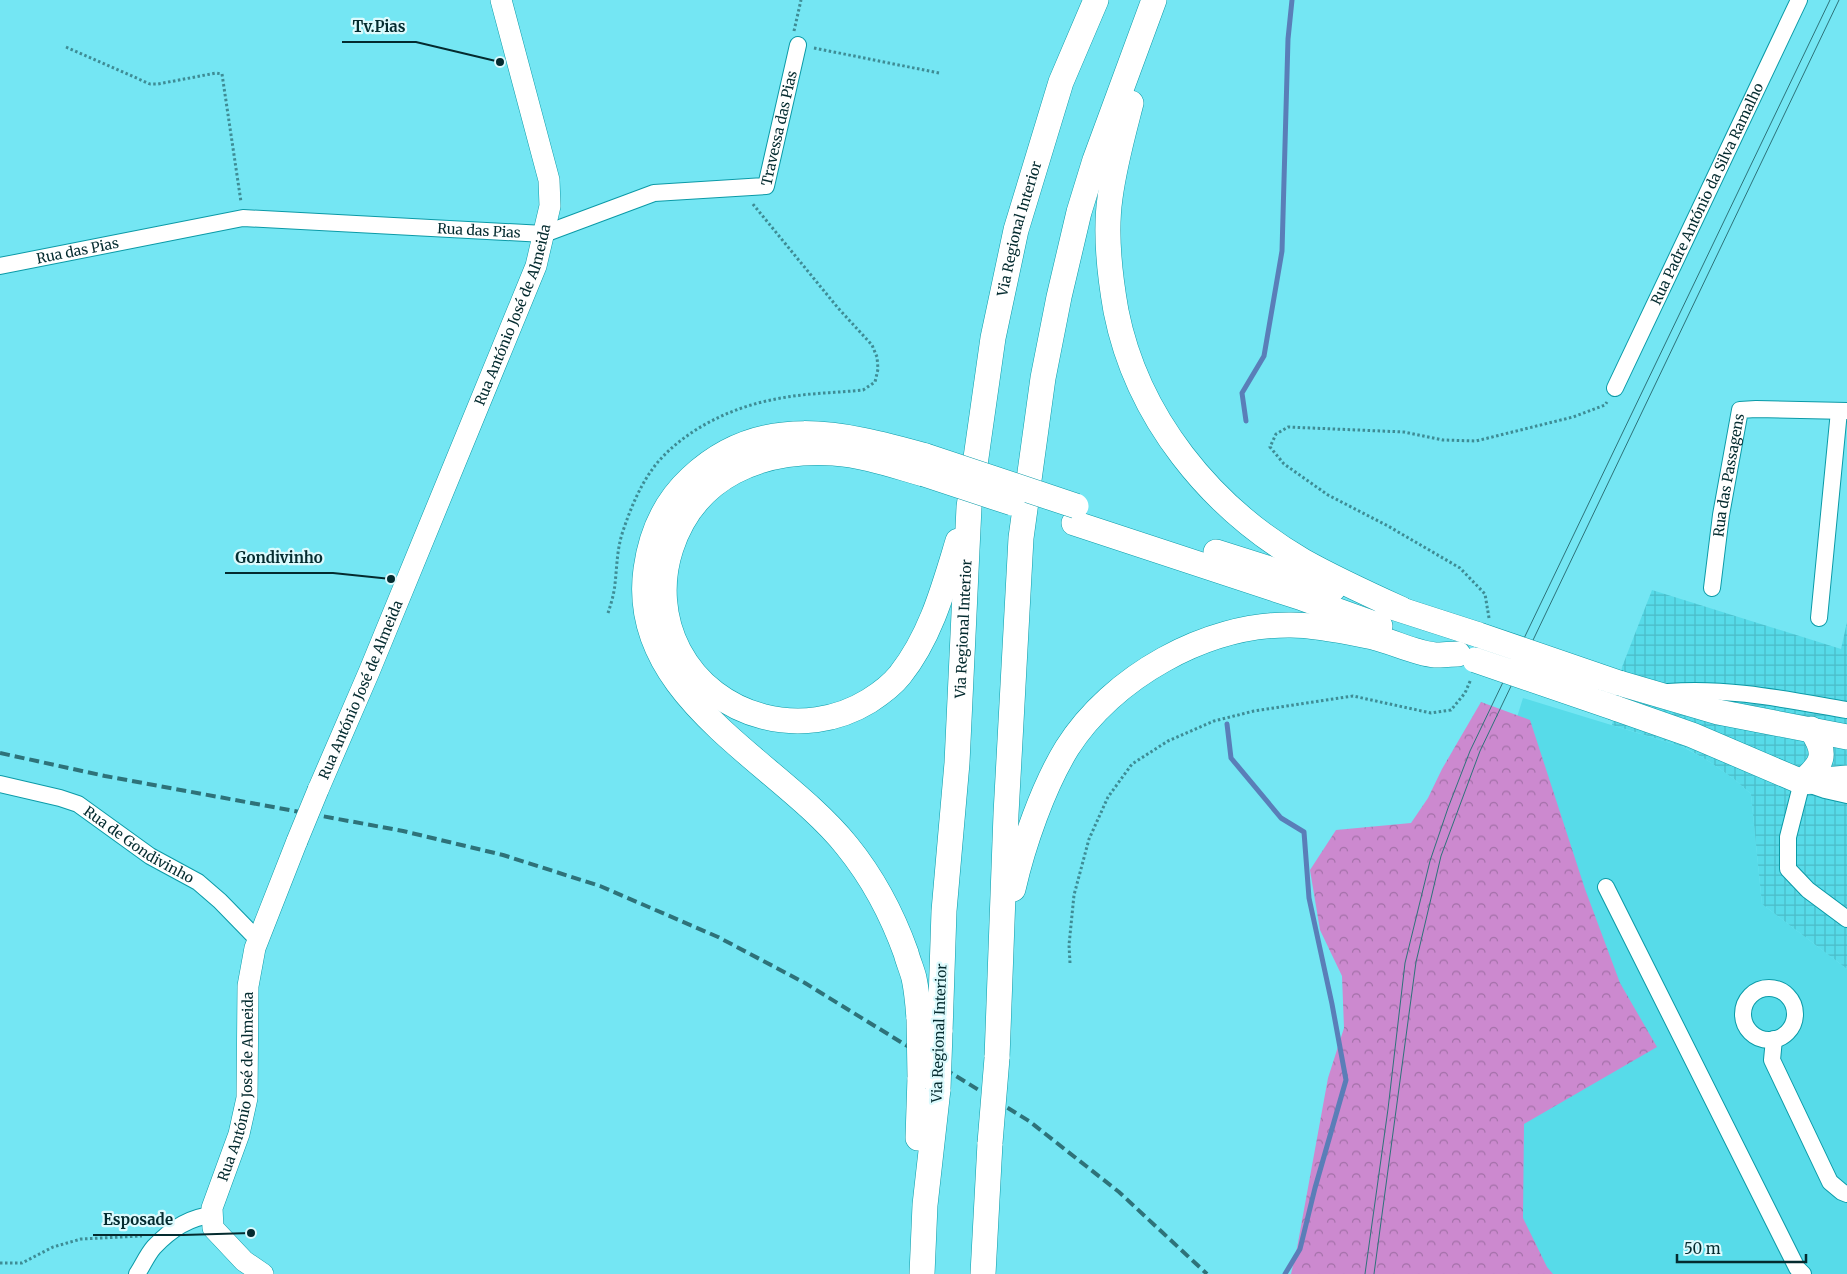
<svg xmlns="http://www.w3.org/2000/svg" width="1847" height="1274" font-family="Merriweather,serif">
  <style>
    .built { fill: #57dbe9 }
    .industrial { fill: url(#industrial-grid) }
    .forest { fill: url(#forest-crowns) }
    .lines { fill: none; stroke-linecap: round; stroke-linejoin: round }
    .stream { stroke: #5a7eb8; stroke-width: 5 }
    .minor-casing { stroke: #0b9aa7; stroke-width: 18 }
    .major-casing { stroke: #0b9aa7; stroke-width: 22 }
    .highway-casing { stroke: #0b9aa7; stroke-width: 26 }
    .path { stroke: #3e8c95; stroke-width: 3; stroke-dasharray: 2.5 2.5; stroke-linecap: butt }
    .minor { stroke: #fff; stroke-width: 16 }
    .major { stroke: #fff; stroke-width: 21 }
    .highway { stroke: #fff; stroke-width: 25 }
    .tram { stroke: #2e7279; stroke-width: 1 }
    .rail { stroke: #2e7279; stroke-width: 4; stroke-dasharray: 10 5; stroke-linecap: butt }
    .major-bridge-casing { stroke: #0b9aa7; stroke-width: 22; stroke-linecap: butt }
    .highway-bridge-casing { stroke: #0b9aa7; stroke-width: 26; stroke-linecap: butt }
    .major-bridge { stroke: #fff; stroke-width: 21 }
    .highway-bridge { stroke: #fff; stroke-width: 25 }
    .labels { text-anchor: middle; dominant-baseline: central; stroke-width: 4.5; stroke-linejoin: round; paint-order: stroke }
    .street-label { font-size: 14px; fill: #042b2f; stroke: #dcfafd }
    .leader { fill: none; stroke: #042b2f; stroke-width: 2 }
    .callout-dot { fill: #042b2f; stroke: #dcfafd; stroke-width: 2 }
    .callout-label { font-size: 15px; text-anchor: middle; font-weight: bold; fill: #042b2f; stroke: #dcfafd; stroke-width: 4.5; stroke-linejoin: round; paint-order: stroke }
  </style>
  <defs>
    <pattern id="industrial-grid" width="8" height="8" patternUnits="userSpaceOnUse" patternTransform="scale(1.25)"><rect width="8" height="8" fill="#57dbe9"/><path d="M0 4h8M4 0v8" fill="none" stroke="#4abcc8"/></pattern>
    <pattern id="forest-crowns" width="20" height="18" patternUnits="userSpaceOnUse" patternTransform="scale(1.25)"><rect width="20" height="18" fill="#cc89cf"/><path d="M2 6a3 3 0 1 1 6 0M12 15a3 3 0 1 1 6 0" fill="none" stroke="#a370a8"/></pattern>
  </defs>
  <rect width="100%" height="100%" fill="#74e6f3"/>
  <path class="built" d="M 1523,698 L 1683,747 L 1710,762 L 1734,779 L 1751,794 L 1762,904 L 1847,969 L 1847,1274 L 1384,1274 L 1513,730 Z"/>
  <path class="industrial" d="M 1652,590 L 1841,649 L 1847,622 L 1847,969 L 1762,904 L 1751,794 L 1734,779 L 1710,762 L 1684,747 L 1612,725 L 1622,667 Z"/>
  <path class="forest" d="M 1481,702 L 1530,720 L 1585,889 L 1620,983 L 1657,1047 L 1524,1124 L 1523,1218 L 1547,1267 L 1553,1274 L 1291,1274 L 1297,1248 L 1328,1078 L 1344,1028 L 1342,976 L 1320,930 L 1310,870 L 1336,830 L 1411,823 L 1428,798 L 1442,769 Z"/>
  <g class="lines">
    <path class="stream" d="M 1246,421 L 1242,393 L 1264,356 L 1282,251 L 1288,39 L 1292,0
      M 1227,724 L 1231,758 L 1281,818 L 1304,832 L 1309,898 L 1332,1004 L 1346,1080 L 1315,1188 L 1300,1249 L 1285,1274"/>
    <defs>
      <g id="minor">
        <path id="s1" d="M 0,266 L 243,218 L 544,234 L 654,193 L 766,186 L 798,45"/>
        <path id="s2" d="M 1615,388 L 1799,0"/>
        <path id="s3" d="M 1712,588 L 1721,515 L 1740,410 L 1756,409 L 1847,411"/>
        <path d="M 1819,618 L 1839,411"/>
        <path d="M 1668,692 C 1728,687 1788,700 1847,710"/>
        <path id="s4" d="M 0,784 L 60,798 L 78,804 L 150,856 L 198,882 L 220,901 L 258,940"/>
        <path d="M 1847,795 L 1825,790 L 1802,782 L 1788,837 L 1788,869 L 1808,890 L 1847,919"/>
        <path d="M 1606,887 L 1797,1268 L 1803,1274"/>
        <circle cx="1769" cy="1014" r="26"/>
        <path d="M 1774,1039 L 1772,1060 L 1830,1182 L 1842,1192 L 1847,1194"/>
        <path d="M 137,1274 C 143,1265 147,1255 154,1247 C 170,1230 190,1217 212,1215"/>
      </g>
      <g id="major">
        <path id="s5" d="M 318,790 L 369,672 L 536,266 L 550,206 L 549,180 L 501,0"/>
        <path id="s6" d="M 263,1274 L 244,1261 L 213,1228 L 212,1208 L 239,1134 L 247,1098 L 248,986 L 255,948 L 297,841"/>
      </g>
      <g id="highway">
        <path d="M 1131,103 C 1123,134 1114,166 1110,198 C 1105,233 1110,277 1116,311 C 1137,417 1210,507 1303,561 C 1335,579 1368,594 1401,609"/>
        <path d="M 924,474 C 895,466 864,455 833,453 C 761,449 695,475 671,548 C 660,581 662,619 679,651 C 715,719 804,741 869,701 C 880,694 892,685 900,675 C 931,636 944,587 958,541"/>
        <path d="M 1074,523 L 1302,598 L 1380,626"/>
        <path d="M 1216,552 L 1333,589"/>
        <path d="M 1386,605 L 1479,635"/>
        <path d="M 1619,683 L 1718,712 L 1847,737"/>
        <path d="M 1615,708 L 1692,735 L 1802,782 L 1847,778"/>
        <path d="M 1802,782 C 1823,763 1828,755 1811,729"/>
        <path d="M 1013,889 C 1023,845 1043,787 1067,748 C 1112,677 1206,624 1291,625 C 1317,625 1348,632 1373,637 C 1394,642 1415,653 1435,655 C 1443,655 1451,654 1458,654"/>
        <path d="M 919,1019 C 918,1005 917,992 914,978 C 912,970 908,961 906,953 C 892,914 873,878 847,846 C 779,761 628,697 646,569 C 651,533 665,502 691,478 C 761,412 843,433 926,456"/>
        <path id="s7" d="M 940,1032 L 944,911 L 957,763 L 969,507 L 993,338 L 1016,230 L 1061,82 L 1096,0"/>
        <path d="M 997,1058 L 1006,814 L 1021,538 L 1043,378 L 1059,297 L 1079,212 L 1095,160 L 1154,0"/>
        <path d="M 918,1138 L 920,1077"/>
        <path d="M 922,1274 L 925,1205 L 938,1089"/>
        <path d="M 983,1274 L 990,1143"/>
      </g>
    </defs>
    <use href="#minor" class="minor-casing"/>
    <use href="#major" class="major-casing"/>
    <use href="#highway" class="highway-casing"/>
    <path class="path" d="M 794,31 L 801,0
      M 66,47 L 150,84 L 158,84 L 216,73 L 222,74 L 241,202
      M 814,48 L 939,73
      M 608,613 C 611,604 614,594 615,584 C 617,566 617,548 623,531 C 631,507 641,483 657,463 C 686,429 732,407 776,399 C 805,393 834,393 863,390 L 875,382 L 878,369 L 877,357 L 872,345 L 838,308 L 752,203
      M 1489,618 L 1485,594 L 1460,568 L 1388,526 L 1328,495 L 1284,464 L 1270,447 L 1276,434 L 1288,427 L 1404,432 L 1443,440 L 1476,441 L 1573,417 L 1605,405 L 1607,402
      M 1070,963 L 1069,945 L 1074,895 L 1089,839 L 1108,797 L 1132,764 L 1168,741 L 1214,721 L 1254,711 L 1353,696 L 1431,713 L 1451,710 L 1465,693 L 1471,679
      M 0,1263 L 22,1263 L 53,1247 L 81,1239 L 142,1236"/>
    <use href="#minor" class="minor"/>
    <use href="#major" class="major"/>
    <use href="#highway" class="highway"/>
    <path class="tram" d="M 1365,1274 L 1388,1109 L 1405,963 L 1430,861 L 1448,808 L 1470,751 L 1830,0
      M 1374,1274 L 1416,962 L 1441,856 L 1480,751 L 1839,0"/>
    <path class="rail" d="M 0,753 L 105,776 L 403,831 L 503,855 L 600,886 L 718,937 L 805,983 L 1029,1121 L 1119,1192 L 1207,1274"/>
    <defs>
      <path id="major-bridge" d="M 297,841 L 318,790"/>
      <path id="highway-bridge" d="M 926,456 L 1076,506
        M 924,474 L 1012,503
        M 1479,635 L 1619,683
        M 1475,660 L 1615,708
        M 919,1019 L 920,1077
        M 938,1089 L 940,1032
        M 990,1143 L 997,1058"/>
    </defs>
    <use href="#major-bridge" class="major-bridge-casing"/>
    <use href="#highway-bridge" class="highway-bridge-casing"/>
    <use href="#major-bridge" class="major-bridge"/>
    <use href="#highway-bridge" class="highway-bridge"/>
  </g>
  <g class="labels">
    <g class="street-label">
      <text stroke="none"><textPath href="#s1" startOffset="838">Travessa das Pias</textPath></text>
      <text stroke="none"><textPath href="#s2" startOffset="215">Rua Padre António da Silva Ramalho</textPath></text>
      <text stroke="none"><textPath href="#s7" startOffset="809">Via Regional Interior</textPath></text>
      <text stroke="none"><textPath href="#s1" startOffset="484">Rua das Pias</textPath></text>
      <text stroke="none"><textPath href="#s1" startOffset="79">Rua das Pias</textPath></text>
      <text stroke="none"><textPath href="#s5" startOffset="514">Rua António José de Almeida</textPath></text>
      <text stroke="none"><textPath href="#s3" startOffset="114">Rua das Passagens</textPath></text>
      <text stroke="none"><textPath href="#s7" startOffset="404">Via Regional Interior</textPath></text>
      <text stroke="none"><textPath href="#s5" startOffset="109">Rua António José de Almeida</textPath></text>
      <text stroke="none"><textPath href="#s4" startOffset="154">Rua de Gondivinho</textPath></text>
      <text transform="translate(939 1033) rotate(-88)">Via Regional Interior</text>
      <text stroke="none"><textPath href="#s6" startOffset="214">Rua António José de Almeida</textPath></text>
    </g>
  </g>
  <path class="leader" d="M500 62L416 42H342M391 579L333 573H225M251 1233L183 1235H93"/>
  <g class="callout-dot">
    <circle cx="500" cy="62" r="5"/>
    <circle cx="391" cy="579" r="5"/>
    <circle cx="251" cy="1233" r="5"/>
  </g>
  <g class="callout-label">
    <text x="379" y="32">Tv.Pias</text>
    <text x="279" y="563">Gondivinho</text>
    <text x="138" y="1225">Esposade</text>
  </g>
  <path d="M1677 1254v8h129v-8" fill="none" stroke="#042b2f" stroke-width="2.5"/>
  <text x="1684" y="1254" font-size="15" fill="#042b2f" stroke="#dcfafd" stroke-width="4" paint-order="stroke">50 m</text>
</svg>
